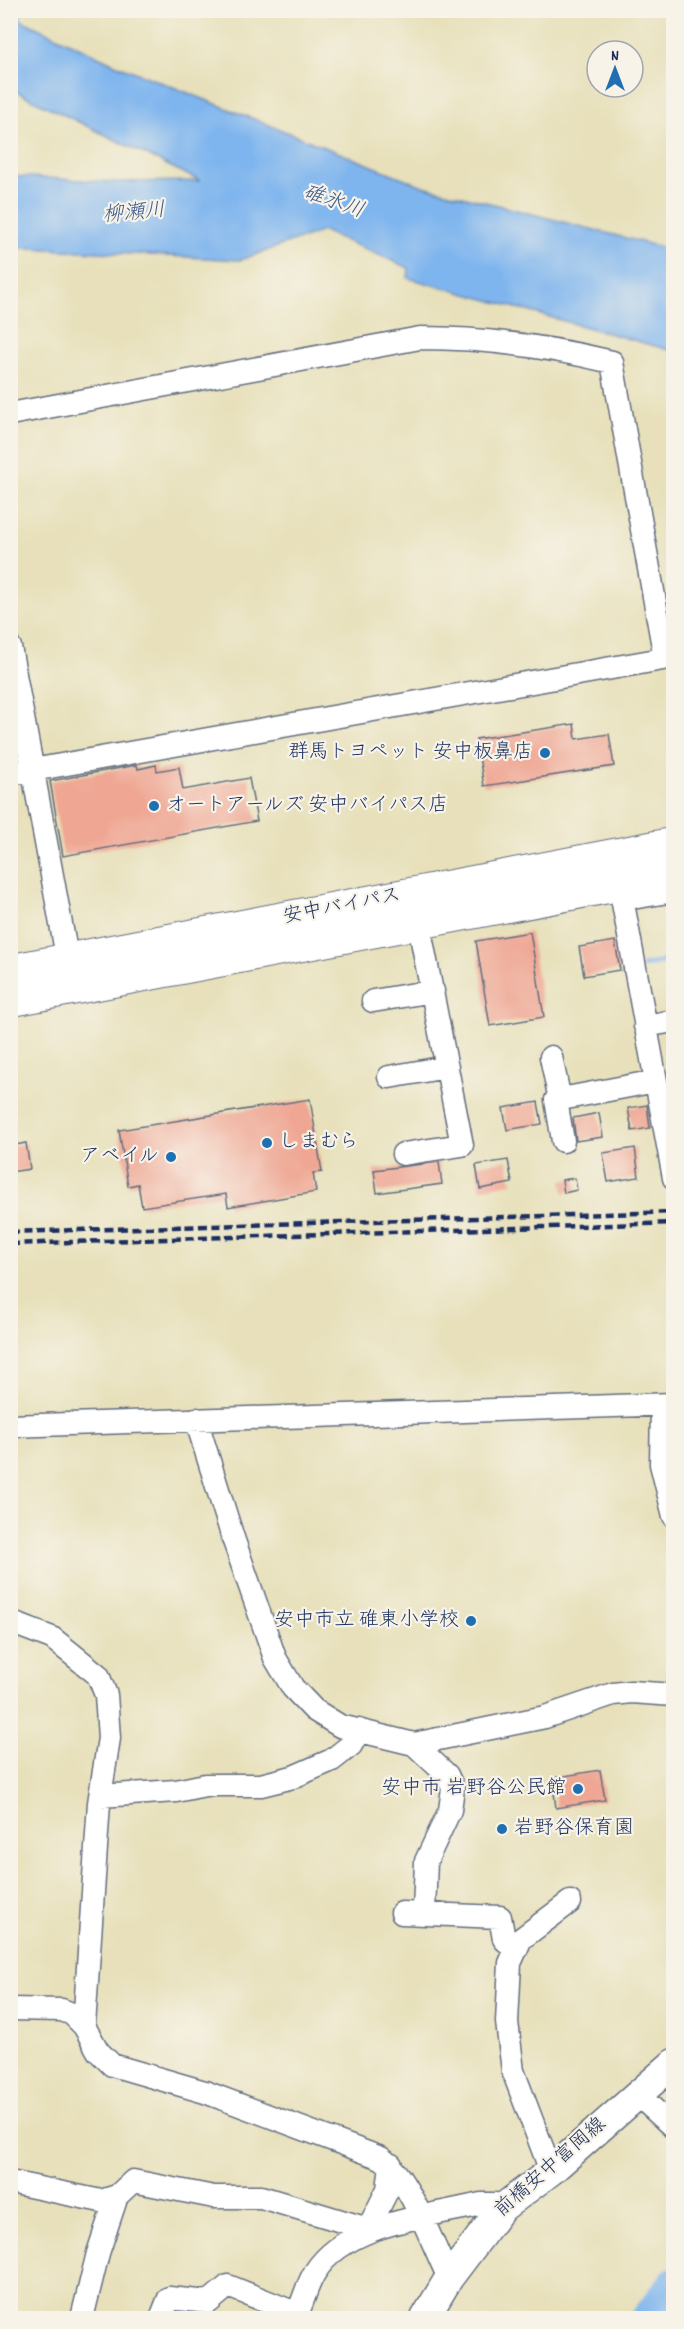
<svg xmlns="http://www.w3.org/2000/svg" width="684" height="2329" font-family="Dekko,'Klee One',sans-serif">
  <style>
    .water { fill: #7fb5ee; stroke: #4d72a6; stroke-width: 1.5 }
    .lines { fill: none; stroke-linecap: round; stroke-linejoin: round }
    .stream { stroke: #7fb5ee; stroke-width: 5 }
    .river { stroke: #7fb5ee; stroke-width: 30 }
    .building { fill: #efa693 }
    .minor-casing { stroke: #626d7e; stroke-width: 25 }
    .major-casing { stroke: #626d7e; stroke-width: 31 }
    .highway-casing { stroke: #626d7e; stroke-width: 35 }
    .minor { stroke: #fff; stroke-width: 22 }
    .major { stroke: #fff; stroke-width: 28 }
    .highway { stroke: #fff; stroke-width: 33 }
    .rail { stroke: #1b2f5e; stroke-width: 4.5; stroke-dasharray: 9 4.5; stroke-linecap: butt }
    .poi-dot { fill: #1f6fb2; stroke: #f7f3e8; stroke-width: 2 }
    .labels { text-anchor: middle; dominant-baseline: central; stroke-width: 4.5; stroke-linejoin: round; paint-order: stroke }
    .poi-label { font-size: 20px; fill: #1b2f5e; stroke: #f7f3e8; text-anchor: end }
    .street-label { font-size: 20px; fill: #1b2f5e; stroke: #f7f3e8 }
    .water-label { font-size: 21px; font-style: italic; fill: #395789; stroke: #f7f3e8 }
  </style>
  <rect width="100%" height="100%" fill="#f7f3e8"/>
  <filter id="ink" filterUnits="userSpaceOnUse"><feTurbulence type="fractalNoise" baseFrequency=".0167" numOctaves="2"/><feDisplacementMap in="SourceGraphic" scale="12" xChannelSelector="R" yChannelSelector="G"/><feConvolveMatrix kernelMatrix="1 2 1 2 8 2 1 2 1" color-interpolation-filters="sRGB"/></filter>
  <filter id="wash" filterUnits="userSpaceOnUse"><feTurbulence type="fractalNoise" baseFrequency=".008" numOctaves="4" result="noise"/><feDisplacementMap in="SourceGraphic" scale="24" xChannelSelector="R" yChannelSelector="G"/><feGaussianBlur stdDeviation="1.35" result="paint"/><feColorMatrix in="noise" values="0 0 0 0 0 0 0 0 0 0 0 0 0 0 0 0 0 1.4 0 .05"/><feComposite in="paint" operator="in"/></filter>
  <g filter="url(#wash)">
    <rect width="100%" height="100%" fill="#e7e0ba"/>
    <path class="water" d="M 10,15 L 115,64 L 423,186 L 673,250 L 673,351 L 408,278 L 409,268 L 323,231 L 240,260 L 11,247 L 11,176 L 114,182 L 200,181 L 11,89 Z"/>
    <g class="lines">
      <path class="stream" d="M 19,24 L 19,10
        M 643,966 L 674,959"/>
      <path class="river" d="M 646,2318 L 674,2282"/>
    </g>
    <g id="blocks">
      <path class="building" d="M 574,724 L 576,739 L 609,734 L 614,766 L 484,786 L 476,739 Z
        M 137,765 L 138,769 L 156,765 L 157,771 L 179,767 L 183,790 L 249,778 L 257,821 L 63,856 L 50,781 Z
        M 530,932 L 544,1017 L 490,1026 L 476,941 Z
        M 615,941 L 620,970 L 584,976 L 579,947 Z
        M 310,1099 L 322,1172 L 313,1173 L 316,1192 L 228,1207 L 226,1194 L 142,1207 L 138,1184 L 128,1186 L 119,1130 Z
        M 538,1102 L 542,1124 L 507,1130 L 503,1108 Z
        M 647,1105 L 650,1128 L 632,1131 L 628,1108 Z
        M 599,1113 L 603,1137 L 576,1141 L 573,1118 Z
        M 26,1143 L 30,1169 L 10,1172 L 10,1146 Z
        M 635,1148 L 639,1177 L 608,1182 L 603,1153 Z
        M 508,1160 L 512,1183 L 480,1189 L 476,1165 Z
        M 439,1162 L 442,1184 L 377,1193 L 374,1170 Z
        M 575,1178 L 577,1190 L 564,1193 L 562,1180 Z
        M 600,1770 L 605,1800 L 556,1808 L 552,1778 Z"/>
    </g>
  </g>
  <g filter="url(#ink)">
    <use href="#blocks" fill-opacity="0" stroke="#626d7e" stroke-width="1.5"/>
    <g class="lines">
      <defs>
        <path id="minor" d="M 10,414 L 420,338 C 483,338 550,347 612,362 L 665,658
          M 10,647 L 70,973
          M 10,774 L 674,657
          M 617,871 L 674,1178
          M 638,897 L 674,891
          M 373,1001 L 433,991
          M 645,1026 L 674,1021
          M 551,1057 L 560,1100
          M 389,1077 L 447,1067
          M 563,1141 L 556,1100 L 656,1081
          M 403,1154 L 462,1145 L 416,910
          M 662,1405 L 661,1464 L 674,1516
          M 196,1419 L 233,1538 L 275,1658 L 293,1688 L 314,1710 L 340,1726 L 414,1744 L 545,1717 L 613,1694 L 631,1692 L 674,1695
          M 10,1426 L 674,1404
          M 10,1622 L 52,1638 L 98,1675 L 106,1695 L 109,1738 L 99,1803 L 84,2026
          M 414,1744 L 447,1775 L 453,1788 L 450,1810 L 426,1861 L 424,1912
          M 100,1796 L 176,1791 L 205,1785 L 261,1785 L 293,1777 L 332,1760 L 351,1745 L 359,1730
          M 402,1913 L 500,1917 L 504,1939 L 516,1950
          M 10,2009 L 62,2010 L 72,2014 L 84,2026 L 98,2051 L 112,2065 L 205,2092 L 381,2158 C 409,2177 433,2246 449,2278
          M 636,2093 L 674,2128
          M 551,2171 L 513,2071 L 507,2022 L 510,1963 L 521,1939 L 570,1902
          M 10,2182 L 101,2201 L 117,2196 L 133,2181 L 214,2197 L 261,2197 L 368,2229 L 388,2189 L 391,2165
          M 82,2318 L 98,2253 L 117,2196
          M 161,2318 L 169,2298 L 209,2302 L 228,2286 L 298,2314
          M 295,2318 C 303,2304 306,2286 315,2272 C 347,2222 428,2217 481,2204 L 495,2204 L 502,2208"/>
        <path id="major" d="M 425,2318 L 449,2278 L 502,2208 L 551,2171 L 674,2063"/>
        <path id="highway" d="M 10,971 L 674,844
          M 10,1000 L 674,874"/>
      </defs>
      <use href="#minor" class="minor-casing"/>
      <use href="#major" class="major-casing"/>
      <use href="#highway" class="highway-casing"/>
      <use href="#minor" class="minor"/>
      <use href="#major" class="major"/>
      <use href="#highway" class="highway"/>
      <path class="rail" d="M 10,1232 L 674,1212
        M 10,1244 L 674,1223"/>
    </g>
  </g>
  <g class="poi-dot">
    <circle cx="545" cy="753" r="6"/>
    <circle cx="154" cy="806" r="6"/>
    <circle cx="267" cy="1143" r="6"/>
    <circle cx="171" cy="1157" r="6"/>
    <circle cx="471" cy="1621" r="6"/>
    <circle cx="578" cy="1789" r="6"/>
    <circle cx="502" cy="1829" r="6"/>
  </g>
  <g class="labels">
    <g class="poi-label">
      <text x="533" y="753">群馬トヨペット 安中板鼻店</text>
      <text x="166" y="806" text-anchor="start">オートアールズ 安中バイパス店</text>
      <text x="279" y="1143" text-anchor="start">しまむら</text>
      <text x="159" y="1157">アベイル</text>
      <text x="459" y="1621">安中市立 碓東小学校</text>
      <text x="566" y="1789">安中市 岩野谷公民館</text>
      <text x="514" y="1829" text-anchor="start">岩野谷保育園</text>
    </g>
    <g class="street-label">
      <text transform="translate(342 907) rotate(-11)">安中バイパス</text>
      <text transform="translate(551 2168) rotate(-41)">前橋安中富岡線</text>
    </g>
    <g class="water-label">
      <text transform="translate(333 203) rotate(19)">碓氷川</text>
      <text transform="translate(134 214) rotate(-5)">柳瀬川</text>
    </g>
  </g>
  <rect width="684" height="2329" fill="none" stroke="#f7f3e8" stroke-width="36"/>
  <g transform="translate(615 69)"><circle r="28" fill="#f7f3e8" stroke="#9fa5b1" stroke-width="1.5"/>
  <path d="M0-4.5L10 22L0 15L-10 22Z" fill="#1f6fb2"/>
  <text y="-9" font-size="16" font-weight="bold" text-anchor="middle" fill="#1b2f5e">N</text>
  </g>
</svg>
